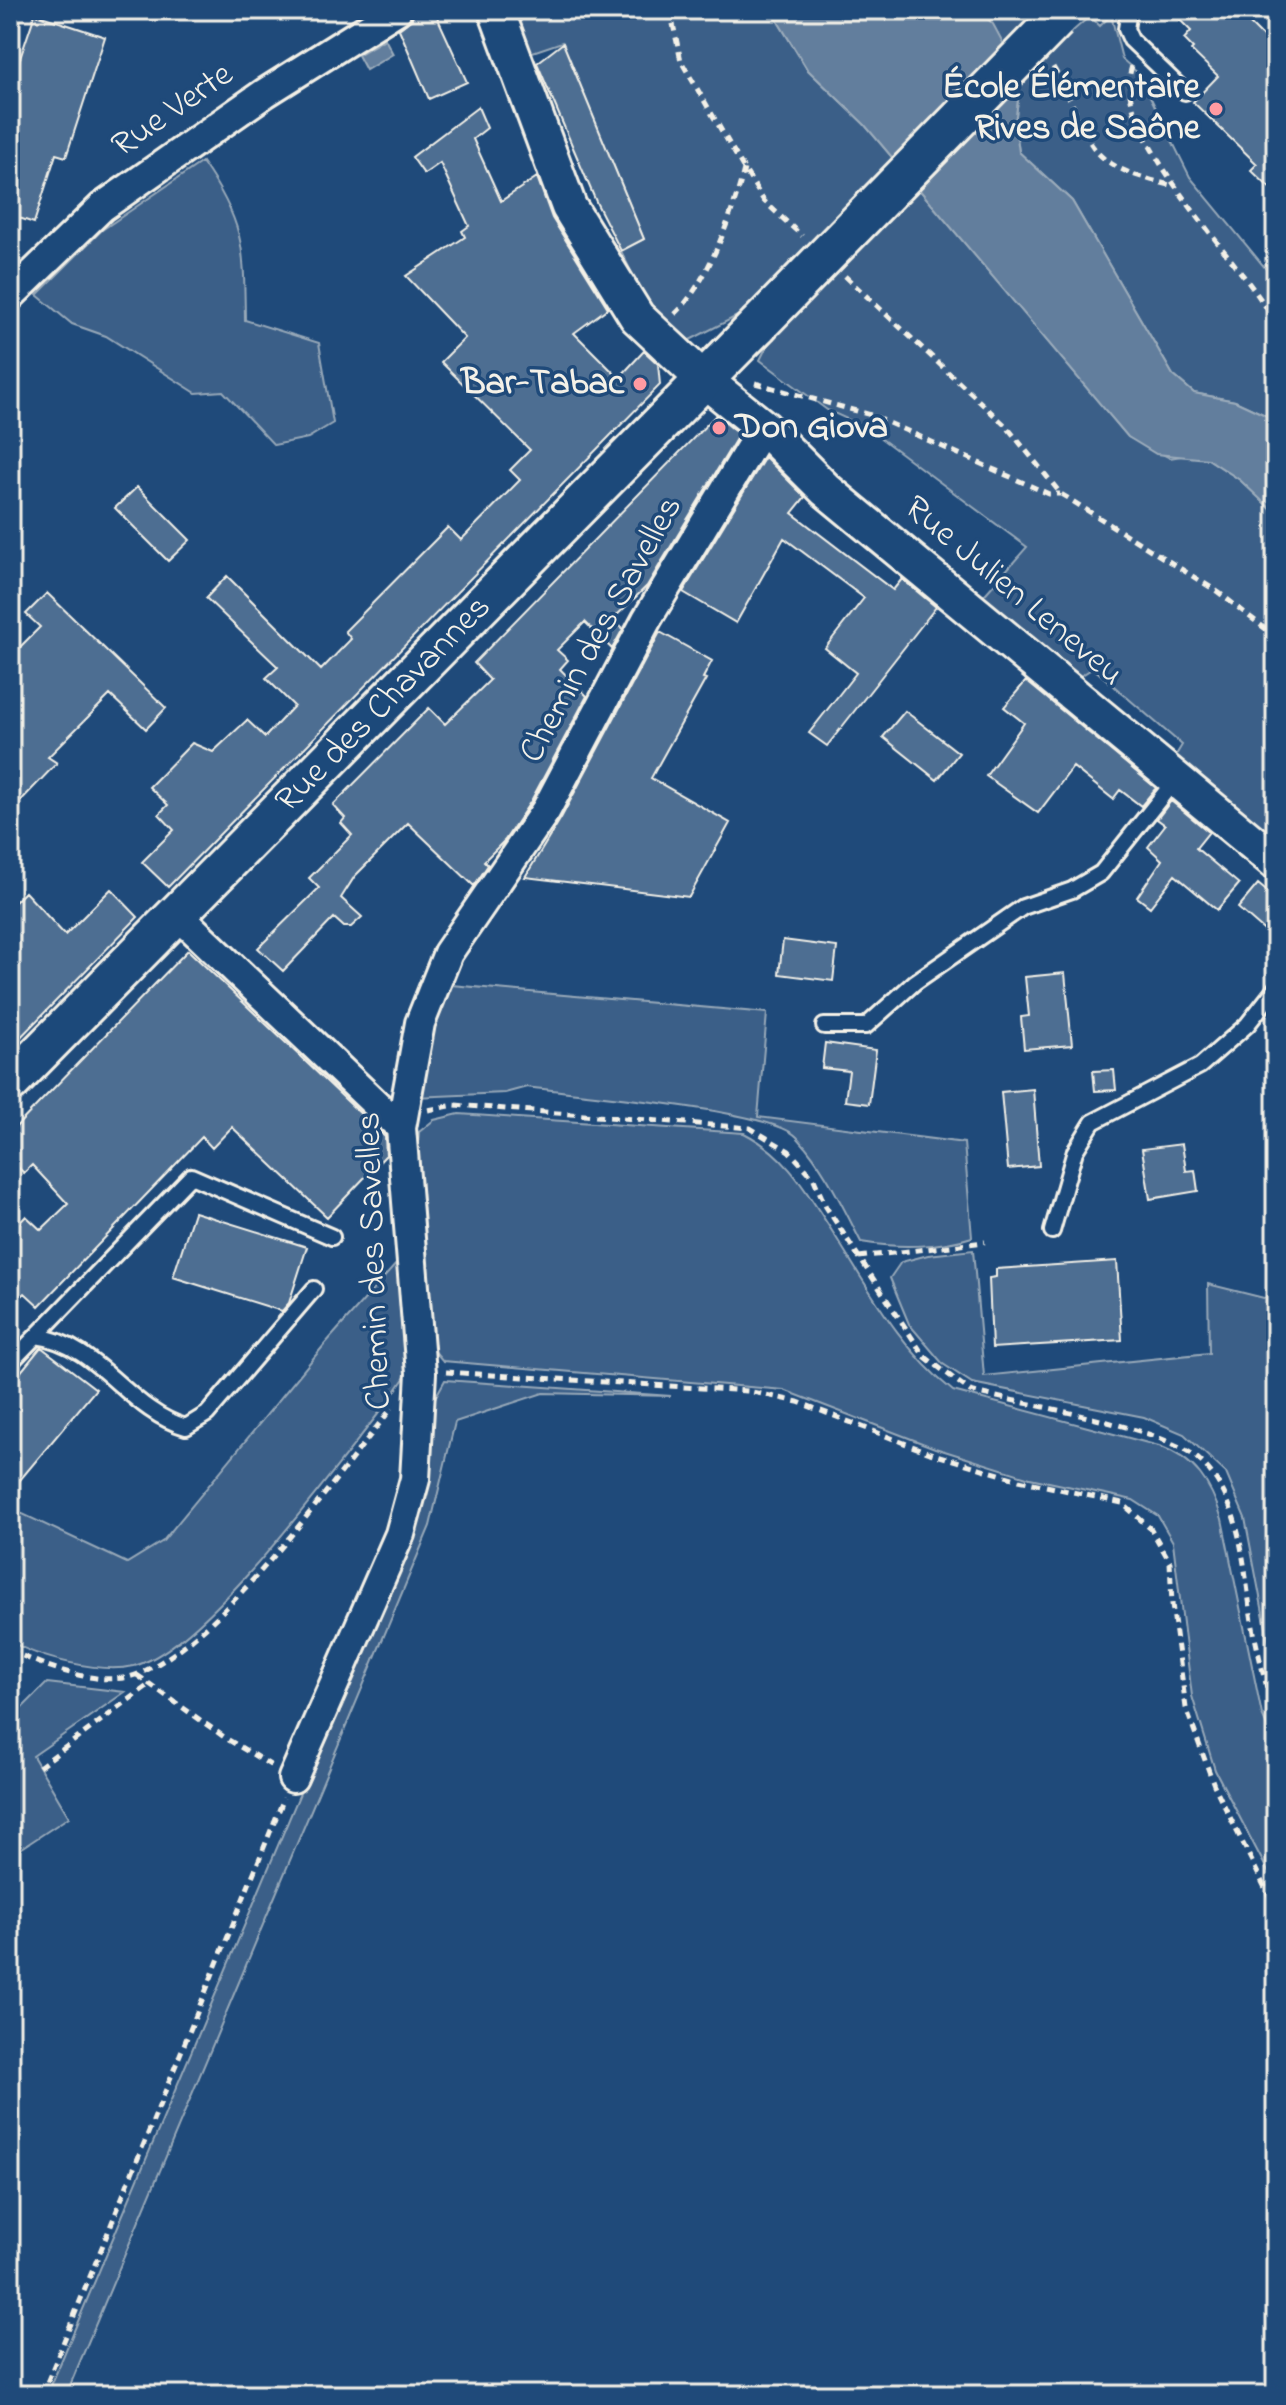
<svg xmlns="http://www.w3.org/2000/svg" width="1286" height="2405" font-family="'Indie Flower',sans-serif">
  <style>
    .green { fill: #3a5f88; stroke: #97a8b8; stroke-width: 2 }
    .water { fill: #627e9d; stroke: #9cacbb; stroke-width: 2 }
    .building { fill: #4d6e92; stroke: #f4f1e8; stroke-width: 2 }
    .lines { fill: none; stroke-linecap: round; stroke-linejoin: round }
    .service-casing { stroke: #f4f1e8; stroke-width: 20 }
    .minor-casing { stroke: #f4f1e8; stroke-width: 34 }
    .tertiary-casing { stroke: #f4f1e8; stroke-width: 40 }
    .secondary-casing { stroke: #f4f1e8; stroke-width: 44 }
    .path { stroke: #f4f1e8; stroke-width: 5; stroke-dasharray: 8 6; stroke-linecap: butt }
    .service { stroke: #1f4a7a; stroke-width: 14 }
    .minor { stroke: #1f4a7a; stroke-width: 28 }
    .tertiary { stroke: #1f4a7a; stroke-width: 34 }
    .secondary { stroke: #1f4a7a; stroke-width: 38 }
    .secondary-bridge-casing { stroke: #f4f1e8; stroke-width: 44; stroke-linecap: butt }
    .secondary-bridge { stroke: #1f4a7a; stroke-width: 38 }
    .poi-dot { fill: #ff9aa2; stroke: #1f4a7a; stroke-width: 3 }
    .labels { text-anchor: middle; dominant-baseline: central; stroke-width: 7; stroke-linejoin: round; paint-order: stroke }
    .poi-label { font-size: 36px; font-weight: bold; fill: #f4f1e8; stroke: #1f4a7a; text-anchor: end }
    .street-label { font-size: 36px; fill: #f4f1e8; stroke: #1f4a7a }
  </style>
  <rect width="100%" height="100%" fill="#1f4a7a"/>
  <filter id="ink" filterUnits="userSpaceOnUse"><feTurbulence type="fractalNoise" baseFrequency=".0125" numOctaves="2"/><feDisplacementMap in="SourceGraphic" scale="16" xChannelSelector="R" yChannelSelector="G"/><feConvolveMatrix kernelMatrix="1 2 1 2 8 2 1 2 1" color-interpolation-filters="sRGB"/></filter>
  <g filter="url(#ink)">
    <path class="green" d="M 509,10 L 771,10 L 807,69 L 864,124 L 1128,437 L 1170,458 L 1187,455 L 1208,459 L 1240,480 L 1276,514 L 1276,857 L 1170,765 L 1182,745 L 1093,668 L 1079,677 L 1059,666 L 979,601 L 1027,547 L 867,428 L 827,410 L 760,360 L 771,338 L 745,312 L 686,342 L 647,304 L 621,251 L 644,239 L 562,42 L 521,56 Z
      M 978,10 L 1040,10 L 1007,50 Z
      M 1111,15 L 1122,59 L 1139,74 L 1190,177 L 1276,281 L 1276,420 L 1235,401 L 1194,393 L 1173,375 L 1072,201 L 1019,152 L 1015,124 L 1021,76 L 1090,16 L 1100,26 Z
      M 202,162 C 245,223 244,248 245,320 L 319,343 L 333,423 L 308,438 L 274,445 L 223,391 L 196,393 L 106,336 L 72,324 L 37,295 L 102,230 Z
      M 451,985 L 767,1013 L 758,1117 L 964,1143 L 972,1237 C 939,1248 895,1248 861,1242 C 843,1207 824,1166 797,1137 C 770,1109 575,1094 527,1087 L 505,1093 L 415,1097 L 434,1027 Z
      M 459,1114 L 744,1133 C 787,1155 806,1191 832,1231 C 868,1287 900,1349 953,1391 L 1159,1446 C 1196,1459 1211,1484 1222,1519 L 1262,1715 L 1276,1746 L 1276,1887 L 1215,1770 L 1192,1696 L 1173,1542 L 1158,1516 L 1133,1500 L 1030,1478 L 935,1448 L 784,1390 L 443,1361 L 432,1348 L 417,1152 L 419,1132 L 434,1120 Z
      M 973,1250 L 984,1376 L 1209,1353 L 1208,1284 L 1276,1301 L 1276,1523 L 1273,1524 L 1276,1533 L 1276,1681 L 1245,1518 L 1226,1473 L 1184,1434 L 1144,1417 L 972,1383 L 943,1364 L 909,1324 L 890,1278 L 901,1262 L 928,1255 Z
      M 405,1254 L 413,1365 L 390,1399 C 339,1462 206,1648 134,1666 C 101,1674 38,1658 10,1641 L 10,1508 L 127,1563 L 163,1541 L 325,1344 Z
      M 445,1380 L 671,1396 L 543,1393 L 455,1422 L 430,1526 L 66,2395 L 47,2395 L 419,1510 L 433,1422 L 431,1405 Z
      M 47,1683 L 125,1692 L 33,1756 L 69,1817 L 10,1856 L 10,1720 Z"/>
    <path class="water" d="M 771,10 L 978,10 L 993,24 L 1021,76 L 1015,123 L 1019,152 L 1072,201 L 1173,375 L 1194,393 L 1235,401 L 1276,420 L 1276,514 L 1240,480 L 1208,459 L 1156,454 L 1128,437 L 864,124 L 807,69 Z
      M 385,39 L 393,54 L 366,70 L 358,55 Z"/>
    <path class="building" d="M 414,10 L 434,10 L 467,82 L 429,99 L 399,29 L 412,19 Z
      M 1170,10 L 1236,10 L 1264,38 L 1276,26 L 1276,194 L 1251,170 L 1257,164 L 1193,102 L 1218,76 L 1191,50 L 1193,48 L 1184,39 L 1191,31 Z
      M 35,14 L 105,37 L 66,157 L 56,154 L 34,223 L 10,215 L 10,88 Z
      M 563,43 L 644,239 L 621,251 L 597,204 L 537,63 Z
      M 478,107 L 487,128 L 473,139 L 501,201 L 537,177 L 552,218 L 608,308 L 574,333 L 619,378 L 644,351 L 658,364 L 660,385 L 168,887 L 142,862 L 174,830 L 159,814 L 168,805 L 149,787 L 192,743 L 213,752 L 247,720 L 265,737 L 294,706 L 266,678 L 278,667 L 206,598 L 227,576 L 321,670 L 351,639 L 345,631 L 448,527 L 461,540 L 520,480 L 510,470 L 530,450 L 441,362 L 465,338 L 406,276 L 465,237 L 462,231 L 469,226 L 440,163 L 424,174 L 412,157 Z
      M 716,415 L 739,434 L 647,586 L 613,619 L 623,629 L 612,649 L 585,622 L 557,650 L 568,660 L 560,669 L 587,696 L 531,801 L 505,840 L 484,861 L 488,865 L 474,886 L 408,823 L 355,876 L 341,898 L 362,917 L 351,927 L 344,927 L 334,918 L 283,971 L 258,948 L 319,888 L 309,878 L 352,835 L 341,823 L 345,818 L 333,805 L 429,708 L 445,724 L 490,680 L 474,663 Z
      M 765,457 L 805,497 L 792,513 L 893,590 L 902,579 L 936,607 L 827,746 L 809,733 L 856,673 L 825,648 L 864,598 L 784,538 L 736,623 L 683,592 Z
      M 137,487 L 190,540 L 168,561 L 115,508 Z
      M 47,593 L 166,708 L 146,729 L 110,695 L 48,757 L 57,763 L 10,812 L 10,657 L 40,627 L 26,614 Z
      M 660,632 L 712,661 L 703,678 L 706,679 L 651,778 L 730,823 L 689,897 L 525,877 L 561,818 Z
      M 1026,681 L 1156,788 L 1141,806 L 1120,790 L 1113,799 L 1073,767 L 1038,813 L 986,776 L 1024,723 L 1004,707 Z
      M 905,711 L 959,753 L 937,780 L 883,737 Z
      M 1171,801 L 1209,832 L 1196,848 L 1239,884 L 1217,910 L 1175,875 L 1150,907 L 1137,897 L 1162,860 L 1148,847 L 1165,825 L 1157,819 Z
      M 1258,884 L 1276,899 L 1276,941 L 1238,908 Z
      M 111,889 L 138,917 L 10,1048 L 10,907 L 25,892 L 65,935 Z
      M 783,940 L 837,947 L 833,981 L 779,974 Z
      M 188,950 L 385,1137 L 386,1155 L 327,1217 L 232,1127 L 212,1148 L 202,1137 L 39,1306 L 25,1293 L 10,1307 L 10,1233 L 26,1216 L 41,1230 L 68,1204 L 32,1165 L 24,1173 L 10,1160 L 10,1133 Z
      M 1065,973 L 1072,1045 L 1024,1049 L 1021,1017 L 1029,1016 L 1025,977 Z
      M 825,1043 L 876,1050 L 869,1104 L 845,1101 L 849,1071 L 822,1068 Z
      M 1114,1070 L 1116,1090 L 1095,1091 L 1093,1071 Z
      M 1033,1089 L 1039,1166 L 1008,1169 L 1001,1092 Z
      M 1182,1144 L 1186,1171 L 1195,1170 L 1198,1191 L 1150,1199 L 1142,1149 Z
      M 194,1212 L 307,1247 L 289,1303 L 282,1311 L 173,1277 Z
      M 1117,1261 L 1122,1340 L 992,1348 L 989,1278 L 996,1277 L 996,1269 Z
      M 41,1347 L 96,1389 L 10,1492 L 10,1385 Z"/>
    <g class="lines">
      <defs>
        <path id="service" d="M 1129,10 L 1126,29 L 1131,40 L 1185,92
          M 824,1026 L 866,1026 L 915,982 L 1023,907 L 1072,890 L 1101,873 L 1175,780
          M 1052,1231 L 1075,1151 L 1093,1122 L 1200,1066 L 1247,1025 L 1276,988
          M 36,1336 C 99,1344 128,1411 186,1427 L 207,1414 L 314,1289
          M 10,1363 L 191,1176 L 332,1237"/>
        <path id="minor" d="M 10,296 L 102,207 L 265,93 L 397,10
          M 176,913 L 401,1128
          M 293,1778 L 400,1534 L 415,1479 L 421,1373 L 401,1128 L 420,1023 L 448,953 L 546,810 L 647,619 L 763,427"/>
        <path id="tertiary" d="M 496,10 L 569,207 L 637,317 L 703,379 L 763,427 L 826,490 L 1276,862"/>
        <g id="secondary">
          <path id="s1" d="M 10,1083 L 758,325"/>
        </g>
      </defs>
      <use href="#service" class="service-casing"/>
      <use href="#minor" class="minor-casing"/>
      <use href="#tertiary" class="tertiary-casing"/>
      <use href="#secondary" class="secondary-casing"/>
      <path class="path" d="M 670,10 L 681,61 L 744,169 L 764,201 L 802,236
        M 1002,10 L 1012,20
        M 1132,66 C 1108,133 1246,265 1276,324
        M 1053,67 C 1098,143 1073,162 1174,186
        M 845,276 L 1007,427 L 1061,494 L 1218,592 L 1276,637
        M 675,314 C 707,285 734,211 744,169
        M 755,383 L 871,415 L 1049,494 L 1060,494
        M 428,1110 L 455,1105 L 750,1128 L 789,1151 L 813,1177 L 826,1207 L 924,1356 L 970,1391 C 1023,1404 1160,1426 1197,1458 C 1244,1499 1243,1570 1253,1627 C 1259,1659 1268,1691 1276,1722
        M 859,1257 L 985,1242
        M 446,1372 L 748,1391 L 798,1402 L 930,1453 L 1019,1480 L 1122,1503 L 1151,1529 L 1170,1562 L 1172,1604 L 1186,1708 L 1214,1785 L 1276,1910
        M 10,1650 C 42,1666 102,1689 138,1674 C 224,1638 332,1481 392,1408
        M 137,1675 L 227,1739 L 272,1766
        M 39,1767 L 150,1684
        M 42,2395 L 284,1798"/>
      <use href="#service" class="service"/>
      <use href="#minor" class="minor"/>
      <use href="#tertiary" class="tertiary"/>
      <use href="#secondary" class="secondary"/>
      <defs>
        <path id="secondary-bridge" d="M 758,325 L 1056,20"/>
      </defs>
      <use href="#secondary-bridge" class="secondary-bridge-casing"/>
      <use href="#secondary-bridge" class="secondary-bridge"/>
    </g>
  </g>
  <g class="poi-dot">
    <circle cx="1216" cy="109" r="8"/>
    <circle cx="640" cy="384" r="8"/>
    <circle cx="719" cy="428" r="8"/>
  </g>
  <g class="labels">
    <g class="poi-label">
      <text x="1200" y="88">École Élémentaire<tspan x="1200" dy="41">Rives de Saône</tspan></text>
      <text x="624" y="384">Bar-Tabac</text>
      <text x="735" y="428" text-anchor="start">Don Giova</text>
    </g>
    <g class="street-label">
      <text transform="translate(173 111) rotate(-35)">Rue Verte</text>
      <text transform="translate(1013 592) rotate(40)">Rue Julien Leneveu</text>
      <text transform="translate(602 630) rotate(-61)">Chemin des Savelles</text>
      <text stroke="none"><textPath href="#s1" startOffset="532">Rue des Chavannes</textPath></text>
      <text transform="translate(375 1261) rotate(-92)">Chemin des Savelles</text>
    </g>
  </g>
  <rect width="1286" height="2405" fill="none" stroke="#1f4a7a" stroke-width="40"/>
  <rect x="20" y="20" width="1246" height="2365" fill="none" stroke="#f4f1e8" stroke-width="3" filter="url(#ink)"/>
</svg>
